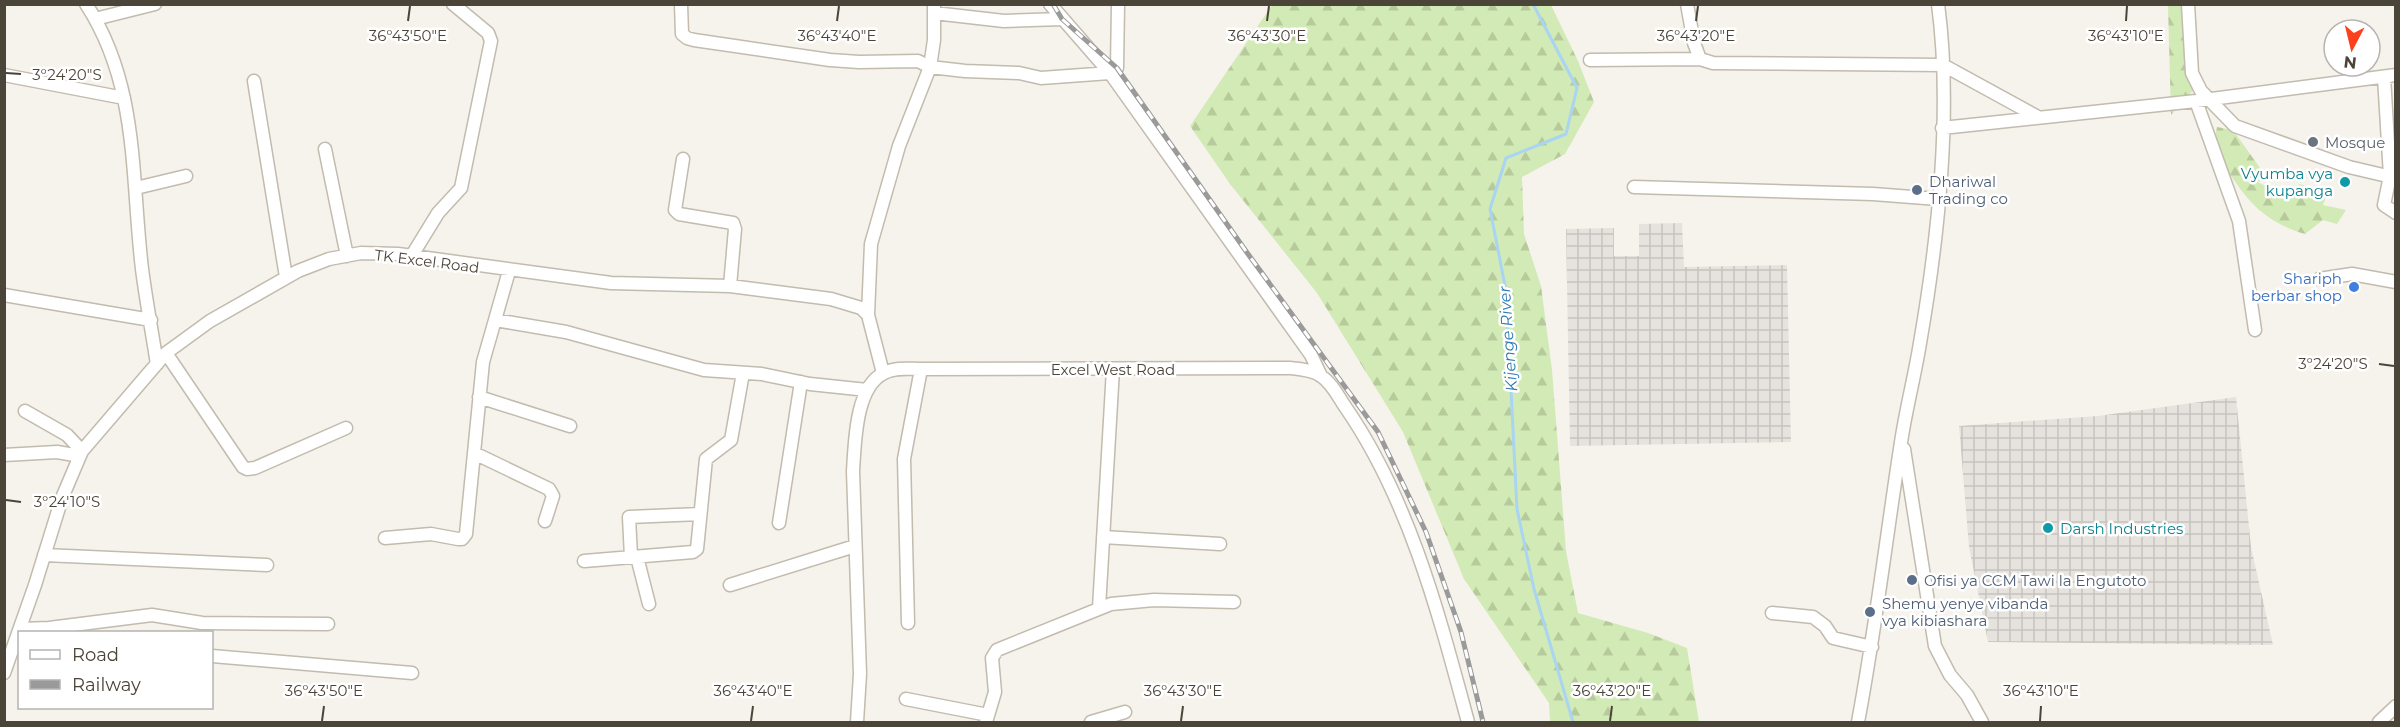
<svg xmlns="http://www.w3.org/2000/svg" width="2400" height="727" font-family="Montserrat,sans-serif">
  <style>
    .industrial { fill: url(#industrial-grid) }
    .forest { fill: url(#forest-firs) }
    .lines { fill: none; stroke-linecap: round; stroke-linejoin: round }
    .stream { stroke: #a9d4f2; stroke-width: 3 }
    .minor-casing { stroke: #c2bbae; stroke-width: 15 }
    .minor { stroke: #fff; stroke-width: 12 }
    .rail-casing { stroke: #9a9a9a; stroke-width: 5 }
    .rail { stroke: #fff; stroke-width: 3; stroke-dasharray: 9; stroke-linecap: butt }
    .ticks { fill: none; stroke: #4b4439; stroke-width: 2 }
    .worship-dot { fill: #6b7280; stroke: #fff; stroke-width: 2 }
    .culture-dot { fill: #0f9aa8; stroke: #fff; stroke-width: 2 }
    .service-dot { fill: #5c6f8a; stroke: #fff; stroke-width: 2 }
    .shop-dot { fill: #3f7fe0; stroke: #fff; stroke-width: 2 }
    .labels { text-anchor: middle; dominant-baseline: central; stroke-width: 5; stroke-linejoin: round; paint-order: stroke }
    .worship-label { font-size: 15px; fill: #5b616d; stroke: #fff; text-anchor: start }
    .culture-label { font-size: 15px; fill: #0d838f; stroke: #fff; text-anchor: end }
    .service-label { font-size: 15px; fill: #4e5e75; stroke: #fff; text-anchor: start }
    .street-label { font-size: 15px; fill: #4b4439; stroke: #fff }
    .shop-label { font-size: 15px; fill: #366cbe; stroke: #fff; text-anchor: end }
    .water-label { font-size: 16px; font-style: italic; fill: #2e7ab2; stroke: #fff }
    .ticks-label { font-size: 15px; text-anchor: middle; fill: #4b4439; stroke: #fff; stroke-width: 5; stroke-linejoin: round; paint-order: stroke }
  </style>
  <defs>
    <pattern id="industrial-grid" width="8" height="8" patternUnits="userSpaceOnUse" patternTransform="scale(1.5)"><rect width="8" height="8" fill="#e6e2dd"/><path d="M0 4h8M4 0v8" fill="none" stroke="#c7c3be"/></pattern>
    <pattern id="forest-firs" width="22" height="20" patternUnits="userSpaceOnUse" patternTransform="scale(1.5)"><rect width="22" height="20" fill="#d2eab5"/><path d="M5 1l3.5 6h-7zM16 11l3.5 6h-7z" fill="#b6ca9c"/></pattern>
  </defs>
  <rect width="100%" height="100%" fill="#f6f3ec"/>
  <path class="industrial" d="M 1682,223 L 1684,267 L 1787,265 L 1791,442 L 1570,446 L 1566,229 L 1614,228 L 1614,256 L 1639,256 L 1639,224 Z
    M 2236,397 L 2251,547 L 2273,645 L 1988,642 L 1969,547 L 1959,426 L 2098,416 Z"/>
  <path class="forest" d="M 1272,5 L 1551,5 L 1578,61 L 1594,102 L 1565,154 L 1522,177 L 1524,234 L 1541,286 L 1552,370 L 1566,551 L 1578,613 L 1648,633 L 1687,648 L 1699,722 L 1550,722 L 1549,703 L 1464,579 L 1403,432 L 1317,293 L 1230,184 L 1190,126 Z
    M 2168,5 L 2194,5 L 2198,85 L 2171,115 Z
    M 2217,127 L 2233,130 L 2265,175 L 2258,182 L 2271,189 L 2297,195 L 2299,184 L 2328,191 L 2323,205 L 2346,210 L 2337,224 L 2323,220 L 2305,234 C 2254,219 2240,189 2213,148 Z"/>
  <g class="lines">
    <path class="stream" d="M 1533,4 L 1577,88 L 1566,134 L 1506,158 L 1490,209 L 1506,291 L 1517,509 L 1534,589 L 1573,722"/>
    <defs>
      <path id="minor" d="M 86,4 C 139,85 131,177 142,269 C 146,300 152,332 157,364
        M 681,4 L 682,34 L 687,38 L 694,40 L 830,60 L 859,62 L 918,61 L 930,67 L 965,71 L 1019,73 L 1041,78 L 1110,73
        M 1050,4 L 1110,73 L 1311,355 L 1321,376
        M 1687,4 L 1694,43 L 1700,59 L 1713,63 L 1943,65 L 2038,117
        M 2188,4 L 2192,73 L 2201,91 L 2235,126 L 2349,167 L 2383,175 L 2396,175
        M 934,13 L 1004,21 L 1062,19
        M 95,19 L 155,4
        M 1590,60 L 1700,59
        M 1117,68 L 1118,4
        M 4,75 L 124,98
        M 2384,77 L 2390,176 L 2384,205 L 2396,213
        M 254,81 L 286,277
        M 2196,101 L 2239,221 L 2255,330
        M 1942,128 L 2196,101 L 2396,75
        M 325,149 L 347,256
        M 683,159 L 675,210 L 679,214 L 733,223 L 735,229 L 730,286
        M 1634,187 L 1873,194 L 1938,199
        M 136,188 L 186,176
        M 411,257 L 438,213 L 461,188 L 491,41 L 488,33 L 453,4
        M 2319,279 L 2352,274 L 2396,282
        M 4,295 L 151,320
        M 868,315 L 871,244 L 899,146 L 930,67 L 934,40 L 934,4
        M 495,320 L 566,332 L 704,370 L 762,374 L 810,384 L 867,390
        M 166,353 L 243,467 L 247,469 L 255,468 L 346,428
        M 479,397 L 570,426
        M 25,411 L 67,435 L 82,451
        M 1904,449 L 1935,646 L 1950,675 L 1967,695 L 1982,722
        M 474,453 L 549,489 L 553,496 L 545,521
        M 4,455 L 57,452 L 80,456
        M 779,523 L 801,382
        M 1103,537 L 1220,544
        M 385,538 L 431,534 L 458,539 L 462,539 L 466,534 L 483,362 L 509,271
        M 44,555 L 267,565
        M 631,557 L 629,517 L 700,514
        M 637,557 L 649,604
        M 584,561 L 693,552 L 697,549 L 706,459 L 731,440 L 743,373
        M 730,585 L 855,546
        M 1099,608 L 1113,369
        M 1772,613 L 1813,617 L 1825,626 L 1833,638 L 1872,647
        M 908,623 L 904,459 L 921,369
        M 21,629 L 49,628 L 152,615 L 202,623 L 328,624
        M 212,656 L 412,673
        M 4,673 L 35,585 L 62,498 L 82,451 L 166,353 L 210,321 L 298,271 L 329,259 L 361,253 L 398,254 L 611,283 L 730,286 L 831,299 L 861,308 L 868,315 L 883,373
        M 906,699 L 988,715
        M 857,722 L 860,674 L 853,471 C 855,443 855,387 884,373 C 895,367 909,369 921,369 L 1290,368 C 1300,369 1313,370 1321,376 C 1332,383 1339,398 1346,408 C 1410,501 1439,615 1468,722
        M 986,722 L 995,692 L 992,658 L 997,650 L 1111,604 L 1154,600 L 1234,602
        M 1091,722 L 1125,712
        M 1858,722 C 1876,627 1887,531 1902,436 C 1907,405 1915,374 1920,343 C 1938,239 1952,109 1938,4
        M 2379,722 L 2396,706"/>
    </defs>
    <use href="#minor" class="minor-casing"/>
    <use href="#minor" class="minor"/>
    <defs>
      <path id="rail" d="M 1053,4 L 1062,19 L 1117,68 L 1248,254 L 1378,432 L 1426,532 L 1461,632 L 1483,722"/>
    </defs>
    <use href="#rail" class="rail-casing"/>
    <use href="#rail" class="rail"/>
  </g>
  <path class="ticks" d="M 408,21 L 410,6M 837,21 L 839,6M 1267,21 L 1269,6M 1696,21 L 1698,6M 2126,21 L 2127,6M 6,73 L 21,74M 2379,364 L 2394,366M 6,500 L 21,502M 322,721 L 324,706M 751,721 L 753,706M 1181,721 L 1183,706M 1610,721 L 1612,706M 2040,721 L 2041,706"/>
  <circle class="worship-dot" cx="2313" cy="142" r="6"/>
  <g class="culture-dot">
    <circle cx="2345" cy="182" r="6"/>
    <circle cx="2048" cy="528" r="6"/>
  </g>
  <g class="service-dot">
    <circle cx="1917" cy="190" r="6"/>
    <circle cx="1912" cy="580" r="6"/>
    <circle cx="1870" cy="612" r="6"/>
  </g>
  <circle class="shop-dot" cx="2354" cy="287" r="6"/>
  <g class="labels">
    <g class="worship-label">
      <text x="2325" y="142">Mosque</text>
    </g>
    <g class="culture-label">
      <text x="2333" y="173">Vyumba vya<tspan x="2333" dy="17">kupanga</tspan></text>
      <text x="2060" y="528" text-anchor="start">Darsh Industries</text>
    </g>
    <g class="service-label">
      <text x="1929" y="181">Dhariwal<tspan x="1929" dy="17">Trading co</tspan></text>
      <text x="1924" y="580">Ofisi ya CCM Tawi la Engutoto</text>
      <text x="1882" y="603">Shemu yenye vibanda<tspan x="1882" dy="17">vya kibiashara</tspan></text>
    </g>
    <g class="street-label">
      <text transform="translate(427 261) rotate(7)">TK Excel Road</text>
      <text x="1113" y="369">Excel West Road</text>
    </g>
    <g class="shop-label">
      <text x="2342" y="278">Shariph<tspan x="2342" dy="17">berbar shop</tspan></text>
    </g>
    <g class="water-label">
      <text transform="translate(1508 339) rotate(-94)">Kijenge River</text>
    </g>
  </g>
  <g class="ticks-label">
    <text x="408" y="41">36°43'50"E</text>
    <text x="837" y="41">36°43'40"E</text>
    <text x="1267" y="41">36°43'30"E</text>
    <text x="1696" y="41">36°43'20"E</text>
    <text x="2126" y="41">36°43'10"E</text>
    <text x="67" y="80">3°24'20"S</text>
    <text x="2333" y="369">3°24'20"S</text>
    <text x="67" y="507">3°24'10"S</text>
    <text x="324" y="696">36°43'50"E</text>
    <text x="753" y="696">36°43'40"E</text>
    <text x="1183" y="696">36°43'30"E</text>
    <text x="1612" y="696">36°43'20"E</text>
    <text x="2041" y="696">36°43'10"E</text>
  </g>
  <rect width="2400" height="727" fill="none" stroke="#4b4439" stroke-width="12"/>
  <rect x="18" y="631" width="195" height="78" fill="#ffffff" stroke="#b7b4b0" stroke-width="1.5"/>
  <rect x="30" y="650" width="30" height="9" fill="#ffffff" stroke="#b7b4b0" stroke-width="1.5"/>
  <text x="72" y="661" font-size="18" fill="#4b4439">Road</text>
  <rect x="30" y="680" width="30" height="9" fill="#9a9a9a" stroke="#b7b4b0" stroke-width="1.5"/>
  <text x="72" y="691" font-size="18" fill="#4b4439">Railway</text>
  <g transform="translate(2352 48) rotate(187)"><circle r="28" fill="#ffffff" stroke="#b7b4b0" stroke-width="1.5"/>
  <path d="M0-4.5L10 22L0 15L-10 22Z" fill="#fc3f1d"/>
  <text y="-9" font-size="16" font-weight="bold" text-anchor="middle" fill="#4b4439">N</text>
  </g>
</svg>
